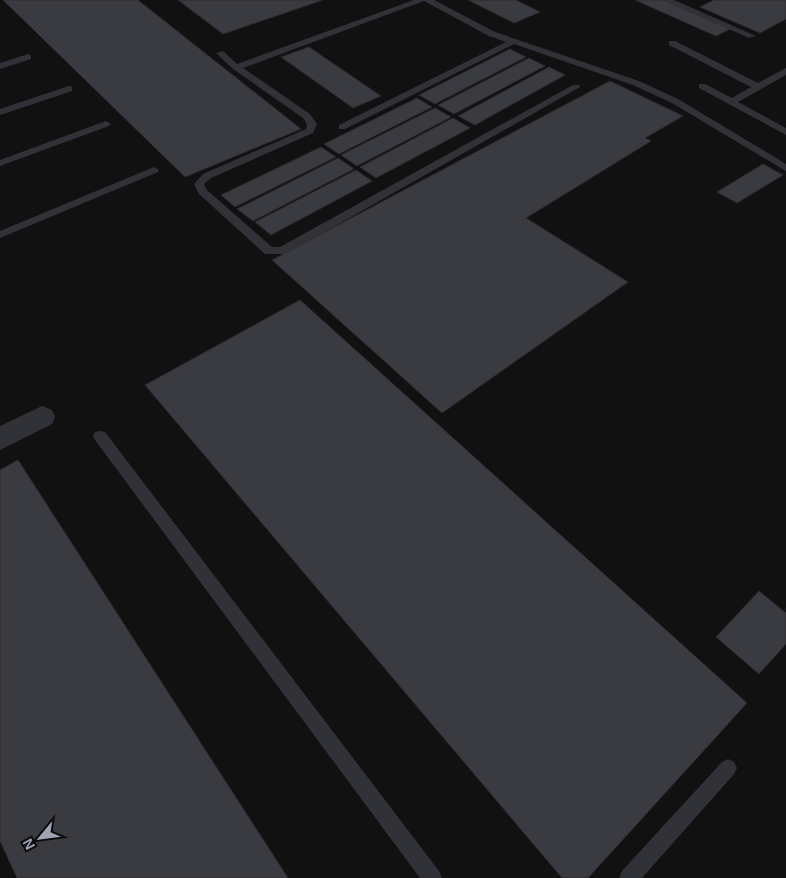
<svg xmlns="http://www.w3.org/2000/svg" width="786" height="878" font-family="Arial,sans-serif">
  <style>
    .building { fill: #3a3b41; stroke: #2b2a2f }
    .lines { fill: none; stroke-linecap: round; stroke-linejoin: round }
    .service { fill: #313238; fill-rule: evenodd }
    .minor { fill: #313238; fill-rule: evenodd }
  </style>
  <rect width="100%" height="100%" fill="#111112"/>
  <path class="building" d="M 3,0 L 138,0 L 301,129 L 185,177 Z
    M 178,0 L 323,0 L 223,34 Z
    M 468,0 L 516,0 L 540,12 L 514,23 Z
    M 635,0 L 664,0 L 730,29 L 716,36 Z
    M 714,0 L 786,0 L 786,19 L 760,33 L 700,7 Z
    M 309,47 L 381,96 L 353,108 L 281,57 Z
    M 510,49 L 526,57 L 435,104 L 419,95 Z
    M 529,58 L 545,66 L 454,114 L 438,105 Z
    M 549,67 L 565,75 L 475,125 L 458,116 Z
    M 610,81 L 683,116 L 645,138 L 651,141 L 526,218 L 628,282 L 442,413 L 272,260 Z
    M 417,98 L 432,107 L 339,154 L 324,144 Z
    M 435,108 L 451,117 L 357,166 L 341,155 Z
    M 453,118 L 470,128 L 376,178 L 360,167 Z
    M 321,147 L 336,157 L 235,207 L 221,195 Z
    M 338,158 L 354,169 L 253,221 L 237,209 Z
    M 763,164 L 783,175 L 737,203 L 717,192 Z
    M 356,170 L 372,181 L 271,235 L 255,222 Z
    M 300,300 L 747,703 L 588,878 L 562,878 L 145,385 Z
    M 18,460 L 288,878 L 17,878 L 0,841 L 0,470 Z
    M 759,591 L 786,613 L 786,644 L 759,674 L 716,637 Z"/>
  <g class="lines">
    <path class="service" d="M 414,0 L 434,0 L 495,32 L 639,81 L 678,99 L 786,164 L 786,171 L 672,103 L 633,85 L 514,44 L 345,129 L 339,129 L 339,125 L 506,42 L 489,36 L 424,1 L 243,68 L 310,114 L 317,124 L 313,133 L 211,178 L 204,184 L 207,190 L 272,247 L 280,247 L 573,85 L 579,85 L 580,87 L 286,254 L 265,254 L 199,194 L 194,184 L 203,174 L 306,129 L 307,124 L 303,118 L 233,69 L 216,53 L 223,51 L 237,64 Z
      M 663,0 L 674,0 L 756,36 L 749,38 Z
      M 669,41 L 675,41 L 758,83 L 786,68 L 786,75 L 738,102 L 786,128 L 786,135 L 699,88 L 699,84 L 705,84 L 732,98 L 751,87 L 669,45 Z
      M 28,54 L 31,55 L 31,59 L 0,69 L 0,63 Z
      M 69,86 L 72,87 L 72,91 L 0,115 L 0,109 Z
      M 106,121 L 111,124 L 109,126 L 0,166 L 0,160 Z
      M 154,167 L 159,170 L 158,172 L 0,238 L 0,231 Z
      M 100,431 L 105,432 L 439,871 L 442,878 L 420,878 L 95,440 L 93,436 L 95,432 Z
      M 728,759 L 734,762 L 737,768 L 734,774 L 642,878 L 619,878 L 622,871 L 722,762 Z"/>
    <path class="minor" d="M 42,406 L 52,410 L 55,417 L 52,424 L 0,450 L 0,426 Z"/>
  </g>
  <g transform="translate(40 838) rotate(241)" stroke="#0c0c0d" stroke-width="4" paint-order="stroke">
  <path d="M0-4L9 19L0 12L-9 19Z" fill="#a0a4b5"/>
  <text y="-8" font-size="14" font-weight="bold" text-anchor="middle" fill="#a0a4b5">N</text>
  </g>
</svg>
